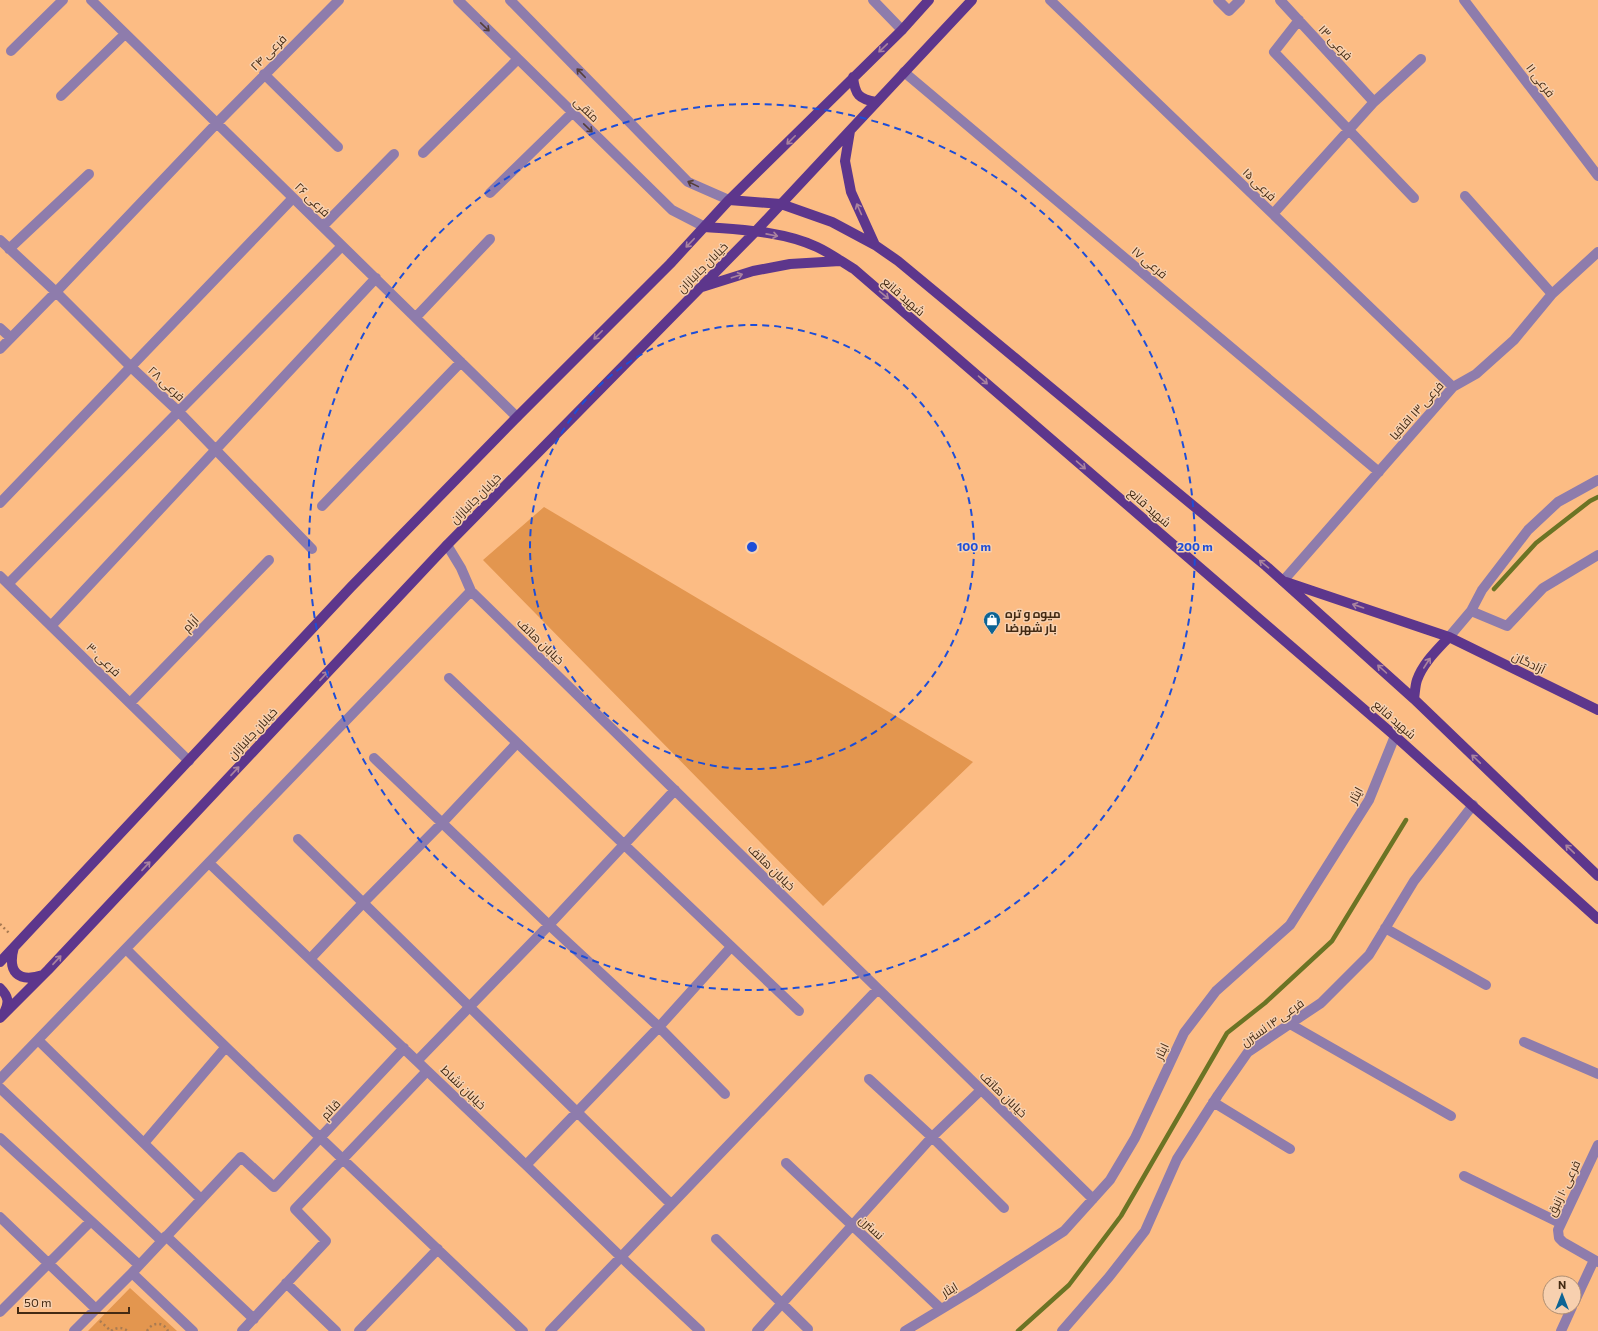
<svg xmlns="http://www.w3.org/2000/svg" width="1598" height="1331" font-family="Commissioner,Cairo,sans-serif">
  <style>
    .green { fill: #e3964f }
    .lines { fill: none; stroke-linecap: round; stroke-linejoin: round }
    .stream { stroke: #6b7424; stroke-width: 4.5 }
    .path { stroke: #a97b52; stroke-width: 2.5; stroke-dasharray: 2 3; stroke-linecap: butt }
    .minor { stroke: #8e7cac; stroke-width: 10 }
    .major { stroke: #5d368c; stroke-width: 10 }
    .oneway { stroke: #563e39 }
    .oneway2 { stroke: #aa839e }
    .ring { fill: none; stroke: #1d4ed8; stroke-width: 2; stroke-dasharray: 7 5 }
    .labels { text-anchor: middle; dominant-baseline: central; stroke-width: 3; stroke-linejoin: round; paint-order: stroke }
    .street-label { font-size: 12px; fill: #432a13; stroke: #f7d0af }
    .poi-label { font-size: 12px; font-weight: bold; fill: #432a13; stroke: #f7d0af; text-anchor: start }
    .centre { fill: #1d4ed8; stroke: #f7d0af; stroke-width: 2 }
    .ring-label { font-size: 12px; text-anchor: middle; font-weight: bold; fill: #1d4ed8; stroke: #f7d0af; stroke-width: 3; stroke-linejoin: round; paint-order: stroke }
  </style>
  <rect width="100%" height="100%" fill="#fcbc84"/>
  <path class="green" d="M 544,507 L 973,762 L 823,906 L 483,560 Z
    M 130,1288 L 177,1331 L 88,1331 Z"/>
  <g class="lines">
    <path class="stream" d="M 1494,589 L 1536,543 L 1590,501 L 1598,497
      M 1018,1331 L 1069,1285 L 1121,1216 L 1227,1033 L 1265,1003 L 1332,941 L 1406,820"/>
    <path class="path" d="M 0,924 L 10,934
      M 100,1321 L 111,1331
      M 111,1331 C 117,1327 122,1327 128,1331
      M 147,1331 C 152,1322 163,1321 168,1331"/>
    <path class="minor" d="M 91,0 L 517,417
      M 458,0 L 672,210 L 705,227
      M 510,0 L 688,182 L 729,200
      M 873,0 L 902,30
      M 1050,0 L 1453,387
      M 1218,0 L 1229,11 L 1240,0
      M 1280,0 L 1374,102
      M 1464,0 L 1598,176
      M 1299,20 L 1274,52 L 1414,198
      M 11,51 L 63,0
      M 904,72 L 1379,472
      M 264,74 L 338,147
      M 61,96 L 125,34
      M 423,153 L 518,59
      M 490,193 L 572,113
      M 1465,196 L 1552,294
      M 1273,214 L 1374,102 L 1421,59
      M 323,226 L 394,154
      M 0,240 L 56,292 L 131,367 L 179,412 L 312,549
      M 9,249 L 89,174
      M 416,317 L 490,239
      M 0,328 L 11,338
      M 0,349 L 56,292 L 217,123 L 339,0
      M 0,503 L 293,198
      M 322,506 L 461,362
      M 447,545 L 461,568 L 471,591 L 1093,1199
      M 0,576 L 189,761
      M 1283,581 L 1453,387 L 1476,374 L 1514,340 L 1552,294 L 1598,252
      M 8,584 L 342,246
      M 1471,611 L 1507,626 L 1543,588 L 1598,555
      M 51,626 L 376,278
      M 1449,637 L 1471,611 L 1482,590 L 1528,530 L 1558,502 L 1598,480
      M 449,678 L 799,1011
      M 130,703 L 269,560
      M 374,758 L 549,925 L 659,1027 L 725,1094
      M 298,839 L 671,1204
      M 209,863 L 526,1165 L 621,1257 L 700,1331
      M 1385,928 L 1486,985
      M 126,949 C 256,1079 391,1204 523,1331
      M 310,959 L 363,903 L 442,823 L 517,743
      M 1290,1024 L 1451,1116
      M 38,1040 L 201,1199
      M 1524,1042 L 1598,1074
      M 417,1061 L 549,925 L 675,790
      M 0,1079 L 471,591
      M 869,1079 L 932,1137 L 1004,1208
      M 0,1088 L 161,1240
      M 1213,1102 L 1290,1149
      M 0,1138 L 139,1265
      M 144,1143 L 225,1048
      M 1598,1145 L 1558,1230 L 1559,1238 L 1563,1242 L 1598,1262
      M 786,1163 L 941,1309
      M 526,1165 L 659,1027 L 731,947
      M 1464,1176 L 1560,1223
      M 0,1217 L 96,1309
      M 166,1236 L 254,1319
      M 716,1239 L 808,1329
      M 132,1273 L 241,1157 L 274,1187 L 404,1048
      M 286,1283 L 336,1331
      M 1574,1303 L 1594,1260
      M 0,1312 L 91,1221
      M 74,1331 L 132,1273 L 193,1331
      M 242,1331 L 326,1241 L 295,1209 L 427,1071
      M 359,1331 L 438,1249
      M 550,1331 L 878,989
      M 757,1331 L 932,1137 L 981,1090
      M 905,1331 L 973,1290 L 1064,1231 L 1110,1180 L 1135,1138 L 1184,1033 L 1216,991 L 1290,925 L 1369,800 L 1395,736
      M 1062,1331 L 1109,1277 L 1145,1231 L 1177,1159 L 1218,1095 L 1248,1052 L 1321,1003 L 1369,955 L 1414,881 L 1473,805
      M 1561,1331 L 1572,1307"/>
    <path class="major" d="M 853,77 C 855,95 859,99 876,102
      M 850,131 L 845,161 L 851,192 L 875,245
      M 729,200 L 781,204 L 832,222 L 875,245 L 898,261 L 1266,566 L 1414,699 L 1598,876
      M 705,227 C 742,230 783,231 817,247 C 830,253 842,262 854,269 L 1395,736 L 1598,919
      M 702,287 L 753,271 L 790,264 L 840,261
      M 1286,582 L 1449,637 C 1437,650 1423,663 1417,680 C 1415,686 1415,693 1414,699
      M 1449,637 L 1598,710
      M 14,947 C 7,972 18,983 43,975
      M 0,962 L 351,587 L 517,417 L 670,264 L 729,200 L 902,30 L 929,0
      M 0,988 C 8,996 10,1002 4,1013
      M 0,1018 L 48,970 L 447,545 L 755,232 L 972,0"/>
  </g>
  <defs><path id="oneway-shaft" d="M-6 0H5M1.5-3L5.5 0L1.5 3" fill="none" stroke-width="1.6" stroke-linecap="round" stroke-linejoin="round"/></defs>
  <g class="oneway">
    <use href="#oneway-shaft" transform="translate(485 27) rotate(44)"/>
    <use href="#oneway-shaft" transform="translate(581 73) rotate(-134)"/>
    <use href="#oneway-shaft" transform="translate(588 128) rotate(44)"/>
    <use href="#oneway-shaft" transform="translate(693 184) rotate(-154)"/>
  </g>
  <g class="oneway2">
    <use href="#oneway-shaft" transform="translate(883 48) rotate(136)"/>
    <use href="#oneway-shaft" transform="translate(791 140) rotate(135)"/>
    <use href="#oneway-shaft" transform="translate(859 209) rotate(-114)"/>
    <use href="#oneway-shaft" transform="translate(772 235) rotate(11)"/>
    <use href="#oneway-shaft" transform="translate(690 243) rotate(134)"/>
    <use href="#oneway-shaft" transform="translate(737 276) rotate(-18)"/>
    <use href="#oneway-shaft" transform="translate(884 295) rotate(40)"/>
    <use href="#oneway-shaft" transform="translate(598 335) rotate(135)"/>
    <use href="#oneway-shaft" transform="translate(983 380) rotate(41)"/>
    <use href="#oneway-shaft" transform="translate(1081 465) rotate(41)"/>
    <use href="#oneway-shaft" transform="translate(1264 564) rotate(-140)"/>
    <use href="#oneway-shaft" transform="translate(1358 606) rotate(-161)"/>
    <use href="#oneway-shaft" transform="translate(1427 663) rotate(-57)"/>
    <use href="#oneway-shaft" transform="translate(1382 669) rotate(-138)"/>
    <use href="#oneway-shaft" transform="translate(324 676) rotate(-47)"/>
    <use href="#oneway-shaft" transform="translate(1476 759) rotate(-136)"/>
    <use href="#oneway-shaft" transform="translate(235 771) rotate(-47)"/>
    <use href="#oneway-shaft" transform="translate(1570 849) rotate(-136)"/>
    <use href="#oneway-shaft" transform="translate(146 866) rotate(-47)"/>
    <use href="#oneway-shaft" transform="translate(57 960) rotate(-47)"/>
  </g>
  <g class="ring">
    <circle cx="752" cy="547" r="222"/>
    <circle cx="752" cy="547" r="443"/>
  </g>
  <defs>
    <symbol id="shop-pin" viewBox="-11 -11 22 30"><path d="M0 17L-7.5 6A9.5 9.5 0 1 1 7.5 6Z" fill="#0d6495" stroke="#f7d0af"/><path d="M-5-2.5h2.3a2.7 3.5 0 0 1 5.4 0H5L5.5 6h-11ZM-1.5-2.5h3a1.5 2.3 0 0 0-3 0Z" fill="#fff"/></symbol>
  </defs>
  <g fill-rule="evenodd">
    <use href="#shop-pin" x="982" y="610" width="20" height="27"/>
  </g>
  <g class="labels">
    <g class="street-label">
      <text transform="translate(1336 42) rotate(47)">فرعی ۱۳</text>
      <text transform="translate(268 52) rotate(-45)">فرعی ۲۴</text>
      <text transform="translate(1541 80) rotate(53)">فرعی ۱۱</text>
      <text transform="translate(587 109) rotate(44)">متقی</text>
      <text transform="translate(1260 184) rotate(44)">فرعی ۱۵</text>
      <text transform="translate(313 199) rotate(44)">فرعی ۲۶</text>
      <text transform="translate(1150 262) rotate(40)">فرعی ۱۷</text>
      <text transform="translate(702 267) rotate(-45)">خیابان جانبازان</text>
      <text transform="translate(904 296) rotate(41)">شهید قانع</text>
      <text transform="translate(167 383) rotate(43)">فرعی ۲۸</text>
      <text transform="translate(1416 410) rotate(-48)">فرعی ۱۳ اقاقیا</text>
      <text transform="translate(475 498) rotate(-45)">خیابان جانبازان</text>
      <text transform="translate(1150 507) rotate(41)">شهید قانع</text>
      <text transform="translate(190 623) rotate(-46)">آرام</text>
      <text transform="translate(541 641) rotate(44)">خیابان هاتف</text>
      <text transform="translate(104 659) rotate(44)">فرعی ۳۰</text>
      <text transform="translate(1529 662) rotate(26)">آزادگان</text>
      <text transform="translate(1395 719) rotate(41)">شهید قانع</text>
      <text transform="translate(252 733) rotate(-47)">خیابان جانبازان</text>
      <text transform="translate(1355 795) rotate(-62)">ایثار</text>
      <text transform="translate(772 867) rotate(44)">خیابان هاتف</text>
      <text transform="translate(1272 1022) rotate(-35)">فرعی ۱۴ نسترن</text>
      <text transform="translate(1161 1051) rotate(-65)">ایثار</text>
      <text transform="translate(464 1087) rotate(44)">خیابان نشاط</text>
      <text transform="translate(1004 1094) rotate(44)">خیابان هاتف</text>
      <text transform="translate(330 1109) rotate(-47)">قائم</text>
      <text transform="translate(1563 1188) rotate(-64)">فرعی ۱۰ زنبق</text>
      <text transform="translate(872 1227) rotate(43)">نسترن</text>
      <text transform="translate(949 1289) rotate(-31)">ایثار</text>
    </g>
    <g class="poi-label">
      <text x="1005" y="613">میوه و تره<tspan x="1005" dy="14">بار شهرضا</tspan></text>
    </g>
  </g>
  <circle cx="752" cy="547" r="6" class="centre"/>
  <g class="ring-label">
    <text x="974" y="551">100 m</text>
    <text x="1195" y="551">200 m</text>
  </g>
  <g transform="translate(1562 1295)"><circle r="19" fill="#f7d0af" stroke="#af8e71"/>
  <path d="M0-3L7 15L0 10L-7 15Z" fill="#0d6495"/>
  <text y="-6" font-size="11" font-weight="bold" text-anchor="middle" fill="#432a13">N</text>
  </g>
  <path d="M18 1307v6h111v-6" fill="none" stroke="#432a13" stroke-width="2"/>
  <text x="24" y="1307" font-size="12" fill="#432a13" stroke="#f7d0af" stroke-width="3" paint-order="stroke">50 m</text>
</svg>
